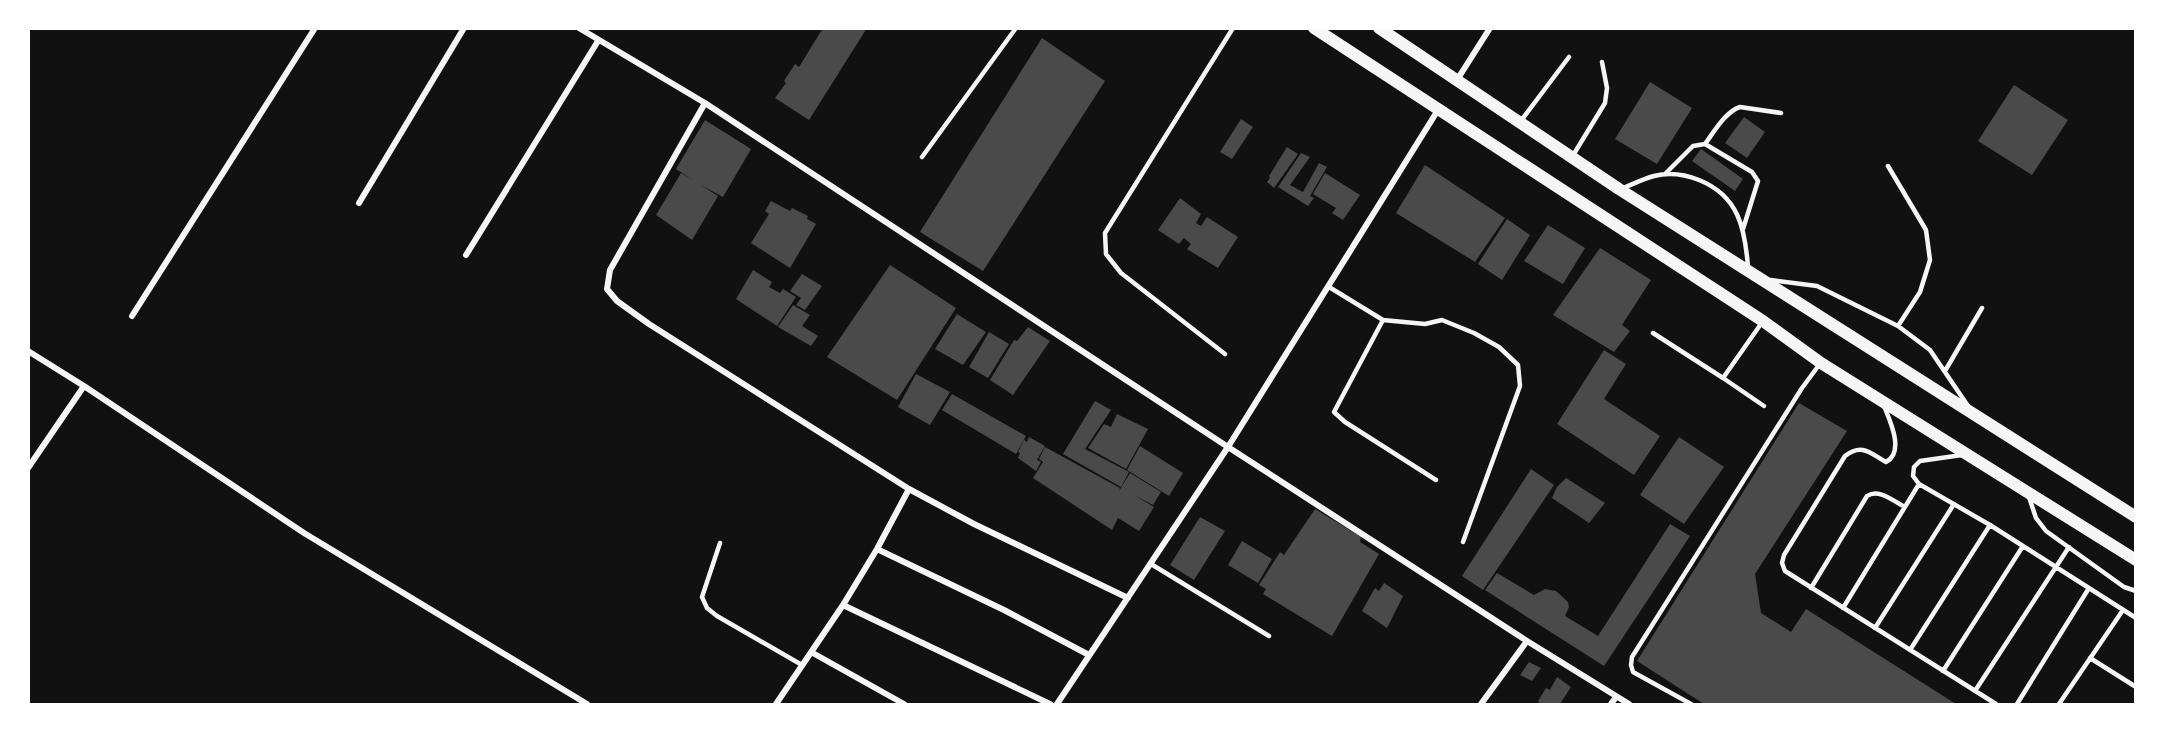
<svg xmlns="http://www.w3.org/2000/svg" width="2164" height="733" font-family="'Golos Text',sans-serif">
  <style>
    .building { fill: #4a4a4a }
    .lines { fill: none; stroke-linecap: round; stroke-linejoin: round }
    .service { stroke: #f5f5f5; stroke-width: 4.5 }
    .minor { stroke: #f5f5f5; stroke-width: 6 }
    .secondary { stroke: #f5f5f5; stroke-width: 12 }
  </style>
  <rect width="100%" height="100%" fill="#111"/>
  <path class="building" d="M 823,28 L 867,28 L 809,120 L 775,98 L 786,83 L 784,81 L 795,64 L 799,67 Z
    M 1042,38 L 1105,81 L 983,271 L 920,232 Z
    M 1650,82 L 1692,108 L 1657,164 L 1615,139 Z
    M 2014,85 L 2068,120 L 2032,175 L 1978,141 Z
    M 1744,117 L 1765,132 L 1747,158 L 1725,143 Z
    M 1241,119 L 1253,127 L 1232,159 L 1220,152 Z
    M 705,120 L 751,149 L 723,197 L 701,185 L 718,196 L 692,240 L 656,215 L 681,173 L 693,180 L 676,169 Z
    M 1287,147 L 1298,154 L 1274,188 L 1267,182 L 1270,178 L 1269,176 Z
    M 1701,149 L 1743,179 L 1735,191 L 1692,161 Z
    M 1301,153 L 1310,157 L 1290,185 L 1303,192 L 1319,163 L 1327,167 L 1310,196 L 1314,198 L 1308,206 L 1278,187 Z
    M 1425,165 L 1505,218 L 1475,262 L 1396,213 Z
    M 1325,173 L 1360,195 L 1343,220 L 1332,213 L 1336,208 L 1313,194 Z
    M 1180,198 L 1201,214 L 1196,223 L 1201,226 L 1207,217 L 1238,237 L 1218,268 L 1187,249 L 1191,244 L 1184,238 L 1179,244 L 1158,230 Z
    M 771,201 L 790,211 L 792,208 L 808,216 L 807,219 L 816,224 L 790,268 L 751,243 L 769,214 L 765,211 Z
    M 1507,219 L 1530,235 L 1502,280 L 1478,264 Z
    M 1548,225 L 1585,248 L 1563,284 L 1524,261 Z
    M 1600,248 L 1651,280 L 1622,325 L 1630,331 L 1614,352 L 1553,315 Z
    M 890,265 L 956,308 L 897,400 L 827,357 Z
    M 753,270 L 772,282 L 769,287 L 780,293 L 783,289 L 796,297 L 777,326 L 736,299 Z
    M 802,274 L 822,286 L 805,310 L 796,305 L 801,298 L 790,291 Z
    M 793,305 L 810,315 L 802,326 L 818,336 L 811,346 L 778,327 Z
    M 957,314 L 986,332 L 963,365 L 935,349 Z
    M 1028,327 L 1050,341 L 1013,395 L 990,380 L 1014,340 L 1017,341 Z
    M 989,332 L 1009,344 L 988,378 L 969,367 Z
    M 1604,350 L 1626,364 L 1604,399 L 1660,436 L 1634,475 L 1557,424 Z
    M 916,374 L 950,392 L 930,425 L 898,407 Z
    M 952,394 L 1026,436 L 1016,454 L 942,410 Z
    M 1095,401 L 1111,410 L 1085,449 L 1129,472 L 1121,487 L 1063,454 Z
    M 1799,403 L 1847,431 L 1755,574 L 1761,613 L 1791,632 L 1806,609 L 1956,704 L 1704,704 L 1637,661 Z
    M 1117,414 L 1148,429 L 1126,469 L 1088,448 L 1104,424 L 1111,427 Z
    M 1029,437 L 1045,446 L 1037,460 L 1041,462 L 1036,471 L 1018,458 L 1020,453 L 1018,452 L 1024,440 L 1027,442 Z
    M 1679,437 L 1724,467 L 1684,524 L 1640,495 Z
    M 1140,446 L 1183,473 L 1169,496 L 1127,470 Z
    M 1045,447 L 1120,488 L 1119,491 L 1130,473 L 1161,492 L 1153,505 L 1134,495 L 1154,507 L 1139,531 L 1118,518 L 1112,530 L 1033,478 L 1043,462 L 1039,459 Z
    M 1531,469 L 1554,485 L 1483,590 L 1462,576 Z
    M 1566,478 L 1605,503 L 1589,523 L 1552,498 L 1557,487 Z
    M 1315,509 L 1361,537 L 1360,542 L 1379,554 L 1332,636 L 1263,594 L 1266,589 L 1259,585 L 1280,552 L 1284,555 Z
    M 1200,517 L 1225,531 L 1194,580 L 1170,565 Z
    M 1670,524 L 1690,536 L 1604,666 L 1485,590 L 1497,573 L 1534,595 L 1545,589 L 1556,591 L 1568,602 L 1569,607 L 1565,616 L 1598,636 Z
    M 1242,541 L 1272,559 L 1258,583 L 1228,565 Z
    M 1384,583 L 1403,596 L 1387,628 L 1362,611 L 1375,588 L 1379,591 Z
    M 1529,662 L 1541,668 L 1532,681 L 1520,675 Z
    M 1557,677 L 1571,687 L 1560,704 L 1540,704 L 1538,701 L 1546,688 L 1550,690 Z"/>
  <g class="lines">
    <path class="service" d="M 1520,122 L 1569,57
      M 1705,144 C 1714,132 1725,112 1740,107 L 1781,113
      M 922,157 L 1016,28
      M 1572,157 L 1605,103 L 1607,88 L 1602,62
      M 1888,166 L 1926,230 L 1930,260 L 1920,292 L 1898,326
      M 1665,174 L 1693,146 L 1705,144 L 1752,172 L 1758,181 L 1743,229
      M 1623,188 C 1633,184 1643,179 1654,176 C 1670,172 1684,174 1699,180 C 1739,196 1745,229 1748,267
      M 1771,280 L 1817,286 L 1898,326 L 1930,350 L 1968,406
      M 1329,287 L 1383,320 L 1425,324 L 1442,320 L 1474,333 L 1499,347 L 1518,365 L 1520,386 L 1463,542
      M 1383,320 L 1334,412 L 1345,422 L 1436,480
      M 1653,333 L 1723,378 L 1764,406
      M 1225,354 L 1121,273 L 1106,254 L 1105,233 L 1233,28
      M 1945,371 L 1982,308
      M 1723,378 L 1763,321
      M 1884,406 C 1890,421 1905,452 1886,462 C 1870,453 1862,443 1845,456 L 1784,555 L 1782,563 L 1785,571 L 1996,704
      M 1962,455 L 1920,461 L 1914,467 L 1913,476 L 1919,484 L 1990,525 L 2136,618
      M 2029,497 L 2036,518 L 2046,531 L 2124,587 L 2136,591
      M 720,543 L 702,597 L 707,608 L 717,616 L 802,665
      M 1151,564 L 1269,636
      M 1811,588 L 1867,496 C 1879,488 1893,501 1905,507
      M 1843,608 L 1919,484
      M 1875,628 L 1954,504
      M 1910,650 L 1990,525
      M 2090,658 L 2136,687
      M 1943,671 L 2023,546
      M 1975,691 L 2069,547
      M 1691,704 L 1633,672 L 1631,665 L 1632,657 L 1802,388 L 1819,365
      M 2017,704 L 2089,588
      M 2059,704 L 2123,610"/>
    <path class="minor" d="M 579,28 L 705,103 L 1228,447 L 1527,641 L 1629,704
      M 1457,80 L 1490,28
      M 705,103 L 610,270 L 607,289 L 617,301 L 649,324 L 909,489 L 974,524 L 1128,598
      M 359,203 L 464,28
      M 466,255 L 598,41
      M 132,316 L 315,28
      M 28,351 L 84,386 L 304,533 L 587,704
      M 28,468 L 84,386
      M 877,549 L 1004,610 L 1089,655
      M 843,605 L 1050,704
      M 811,652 L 904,704
      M 776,704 L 843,605 L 877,549 L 909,489
      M 1057,704 L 1228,447 L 1438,110
      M 1481,704 L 1527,641
      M 1611,704 L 1616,697"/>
    <path class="secondary" d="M 1314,28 L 1763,321 L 1821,363 L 2136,560
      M 1379,28 L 1619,189 L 2136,517"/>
  </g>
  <rect width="2164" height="733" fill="none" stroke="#ffffff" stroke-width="60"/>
</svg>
